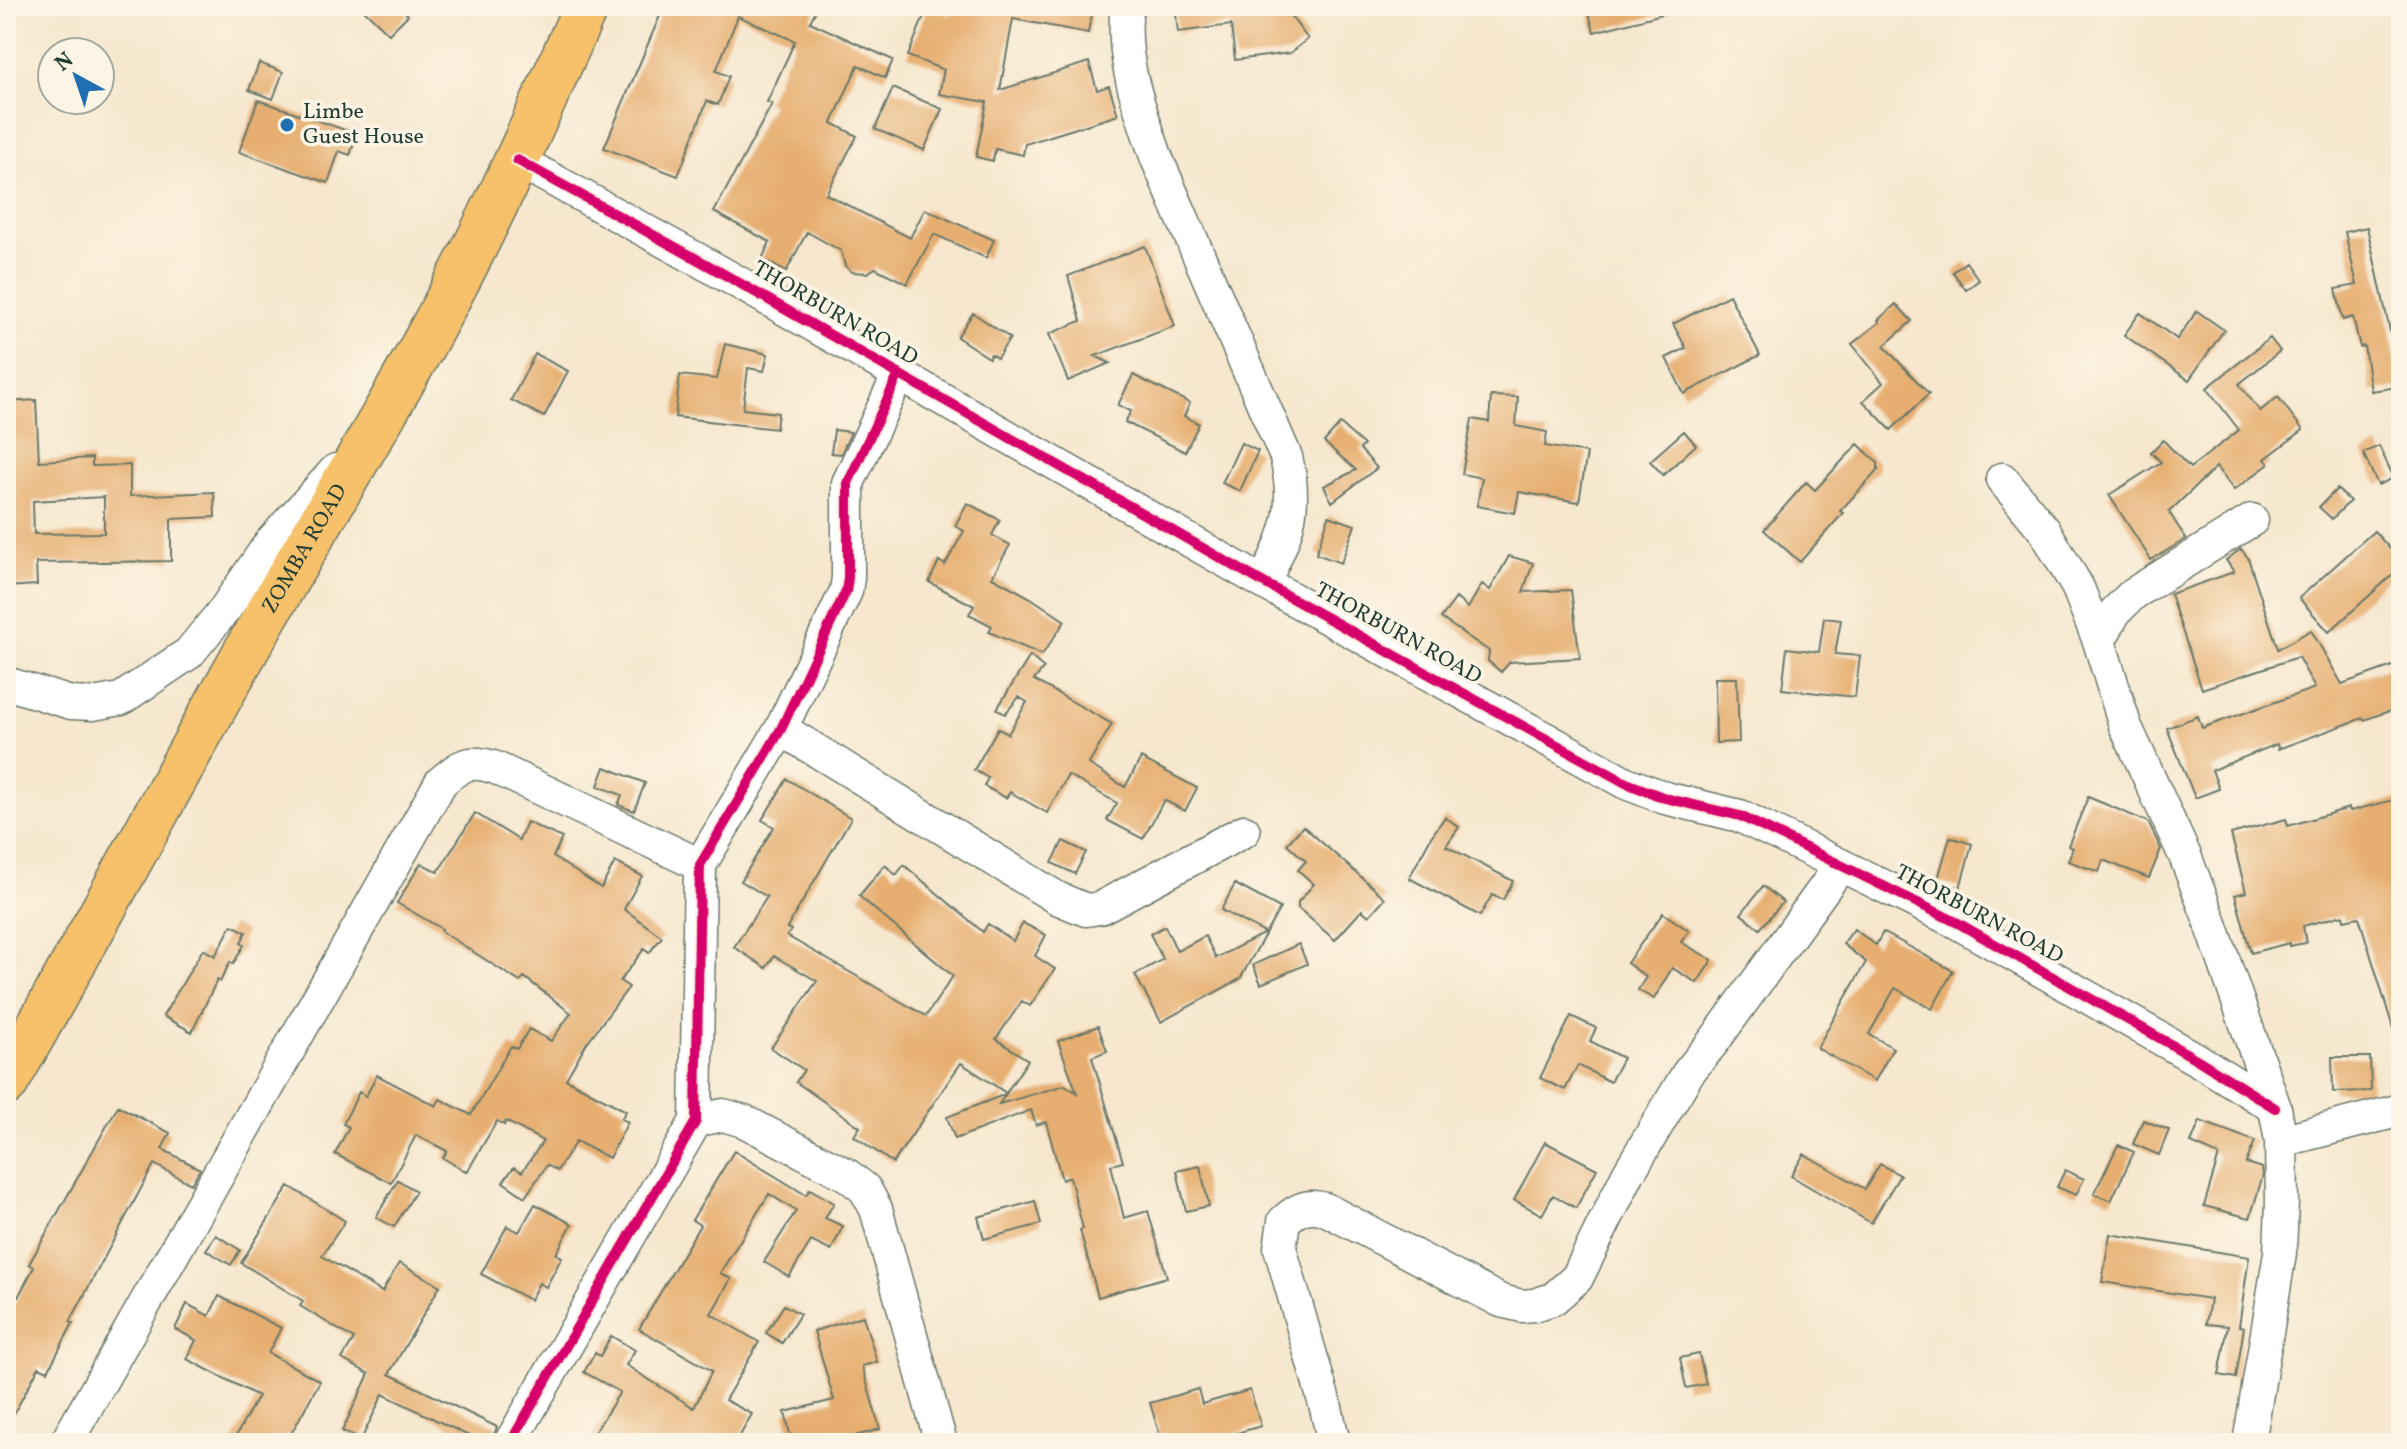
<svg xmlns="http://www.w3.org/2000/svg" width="2407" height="1449" font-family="Vollkorn,serif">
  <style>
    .building { fill: #e6ae70; fill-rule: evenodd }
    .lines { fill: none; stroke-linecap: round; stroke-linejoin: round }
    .minor-casing { stroke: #6a786a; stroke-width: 35 }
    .highway-casing { stroke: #6a786a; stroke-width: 47 }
    .minor { stroke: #fff; stroke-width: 32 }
    .highway { stroke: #f6c16b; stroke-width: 44 }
    .cycleway-casing { stroke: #fcf5e5; stroke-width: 15 }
    .cycleway { stroke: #d6006c; stroke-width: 10 }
    .poi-dot { fill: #1f6fb2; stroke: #fcf5e5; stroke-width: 3 }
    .labels { text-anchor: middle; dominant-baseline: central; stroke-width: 7; stroke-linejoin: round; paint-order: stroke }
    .poi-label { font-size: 22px; fill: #1f3d34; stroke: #fcf5e5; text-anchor: start }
    .street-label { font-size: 22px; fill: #1f3d34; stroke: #fcf5e5 }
  </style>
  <rect width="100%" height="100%" fill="#fcf5e5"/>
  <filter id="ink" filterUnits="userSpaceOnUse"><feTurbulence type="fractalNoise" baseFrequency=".0125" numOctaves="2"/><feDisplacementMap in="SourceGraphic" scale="16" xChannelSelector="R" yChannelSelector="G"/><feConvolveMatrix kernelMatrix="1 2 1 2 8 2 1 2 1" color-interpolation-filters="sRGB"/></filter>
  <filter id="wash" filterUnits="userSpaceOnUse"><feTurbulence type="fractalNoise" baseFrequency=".006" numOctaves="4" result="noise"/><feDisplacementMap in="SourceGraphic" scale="32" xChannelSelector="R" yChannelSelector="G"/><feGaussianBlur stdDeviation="1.8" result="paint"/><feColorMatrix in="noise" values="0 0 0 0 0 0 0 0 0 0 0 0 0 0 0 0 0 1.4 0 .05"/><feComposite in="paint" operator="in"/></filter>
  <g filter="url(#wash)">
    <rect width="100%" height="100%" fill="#f6e7ce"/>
    <g id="blocks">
      <path class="building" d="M 360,6 L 399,6 L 408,15 L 389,34 Z
        M 664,6 L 818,6 L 810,22 L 893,60 L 885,78 L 858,65 L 832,123 L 857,136 L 826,194 L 910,238 L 925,209 L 994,240 L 986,258 L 934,234 L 907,284 L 875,268 L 868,273 L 852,272 L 845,266 L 841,251 L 807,232 L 786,272 L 762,259 L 770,242 L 714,212 L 772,104 L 767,102 L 795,41 L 738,16 L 716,71 L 729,76 L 718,105 L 707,101 L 678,176 L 604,148 Z
        M 928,6 L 950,15 L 951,6 L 1093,6 L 1088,33 L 1013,19 L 1000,90 L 1089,62 L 1097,90 L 1109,86 L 1118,115 L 1025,144 L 1023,155 L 995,149 L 993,161 L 976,157 L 987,102 L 939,94 L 944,70 L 908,56 Z
        M 1175,6 L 1283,6 L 1308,39 L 1290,53 L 1235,60 L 1231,25 L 1178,32 Z
        M 1587,6 L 1670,6 L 1670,12 L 1594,32 Z
        M 259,63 L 283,72 L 273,99 L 249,90 Z
        M 893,88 L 942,109 L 924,150 L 875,129 Z
        M 258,100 L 357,134 L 350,155 L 339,151 L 328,183 L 239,152 Z
        M 2367,227 L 2392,340 L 2398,387 L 2371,391 L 2364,346 L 2360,347 L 2353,317 L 2343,320 L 2336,289 L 2357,285 L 2345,232 Z
        M 1145,246 L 1175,326 L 1095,356 L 1110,363 L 1068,381 L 1049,334 L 1081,321 L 1068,276 Z
        M 1966,262 L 1979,280 L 1966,290 L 1953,272 Z
        M 1729,295 L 1760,355 L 1684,394 L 1666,358 L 1686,348 L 1673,324 Z
        M 1896,304 L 1912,321 L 1884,346 L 1929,394 L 1891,430 L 1863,401 L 1883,383 L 1852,344 L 1880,322 L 1878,320 Z
        M 2197,311 L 2224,330 L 2189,380 L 2124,335 L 2140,313 L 2177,339 Z
        M 973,313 L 1010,338 L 997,358 L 991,354 L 989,358 L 957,337 Z
        M 2270,338 L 2280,351 L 2239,384 L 2260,411 L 2278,397 L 2303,430 L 2265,459 L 2269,464 L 2234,490 L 2216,467 L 2169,512 L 2186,539 L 2151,560 L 2109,495 L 2161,462 L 2151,452 L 2163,440 L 2190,468 L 2239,430 L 2207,388 Z
        M 725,344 L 768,354 L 764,371 L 748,368 L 743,409 L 778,413 L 776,429 L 675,417 L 680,375 L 717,379 Z
        M 535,354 L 568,371 L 544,417 L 511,400 Z
        M 1133,375 L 1190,403 L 1184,416 L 1199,424 L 1185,452 L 1125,422 L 1131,411 L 1118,405 Z
        M 1491,396 L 1518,397 L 1516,426 L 1547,432 L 1545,446 L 1587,453 L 1579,502 L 1519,492 L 1515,513 L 1477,506 L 1482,478 L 1462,474 L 1472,419 L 1489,422 Z
        M 36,400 L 39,461 L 92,458 L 92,466 L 130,465 L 130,496 L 214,492 L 215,517 L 171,519 L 171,561 L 36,563 L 37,585 L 6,587 L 6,402 ZM 104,497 L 104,533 L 34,534 L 33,501 Z
        M 1340,424 L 1364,445 L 1360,449 L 1377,468 L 1332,502 L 1324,486 L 1356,470 L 1324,442 Z
        M 834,430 L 851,432 L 841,454 L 831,453 Z
        M 1684,431 L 1696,445 L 1663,475 L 1650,461 Z
        M 1241,443 L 1258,451 L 1240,491 L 1222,483 Z
        M 1858,444 L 1878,463 L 1878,470 L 1840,511 L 1843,513 L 1800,562 L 1764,530 L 1806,482 L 1815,490 Z
        M 2379,446 L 2394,478 L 2378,485 L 2363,453 Z
        M 2337,489 L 2350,501 L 2332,519 L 2319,507 Z
        M 967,503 L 1000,520 L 992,535 L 1010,545 L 992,577 L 1031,598 L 1065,621 L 1042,655 L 989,632 L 992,626 L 969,614 L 974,606 L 929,582 L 939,561 L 945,565 L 964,531 L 955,526 Z
        M 1329,516 L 1355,525 L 1341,563 L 1316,554 Z
        M 2374,531 L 2401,561 L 2401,567 L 2329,632 L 2299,598 Z
        M 2241,549 L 2248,558 L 2278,649 L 2311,630 L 2342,684 L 2401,663 L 2401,707 L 2364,720 L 2363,718 L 2278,749 L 2277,744 L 2212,770 L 2219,789 L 2195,798 L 2167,728 L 2198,716 L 2202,728 L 2315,688 L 2298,657 L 2202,689 L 2170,594 L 2234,572 L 2226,560 Z
        M 1509,556 L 1533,563 L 1523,592 L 1571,590 L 1580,658 L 1510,662 L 1501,672 L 1488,661 L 1489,651 L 1441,618 L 1456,598 L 1468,608 L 1482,584 L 1490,590 Z
        M 1824,618 L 1841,620 L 1835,654 L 1860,656 L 1855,697 L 1782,689 L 1787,648 L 1819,652 Z
        M 1030,656 L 1044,668 L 1034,680 L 1112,724 L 1089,764 L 1125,787 L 1141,758 L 1197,788 L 1185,811 L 1164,800 L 1143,839 L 1107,820 L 1117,803 L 1068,775 L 1047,813 L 1010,792 L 1006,798 L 984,786 L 988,778 L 974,770 L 998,728 L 1008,734 L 1027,702 L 1019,697 L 1005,714 L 997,709 Z
        M 1715,678 L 1737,678 L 1739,742 L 1716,743 Z
        M 605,767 L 645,783 L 634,811 L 618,805 L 622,795 L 598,786 Z
        M 787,779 L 851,818 L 787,928 L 791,930 L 787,936 L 926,1016 L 953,976 L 859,896 L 885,865 L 896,875 L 904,865 L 983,932 L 988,924 L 1013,941 L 1023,923 L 1046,935 L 1035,956 L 1055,969 L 1030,1006 L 1022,1001 L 996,1039 L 1028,1060 L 1006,1093 L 961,1063 L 893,1163 L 854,1136 L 860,1127 L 796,1082 L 804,1070 L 771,1048 L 817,981 L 774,956 L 766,968 L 734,947 L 767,897 L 741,881 L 774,827 L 762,820 Z
        M 2088,797 L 2148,822 L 2161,849 L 2149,878 L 2103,860 L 2099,872 L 2068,861 L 2073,848 L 2068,846 Z
        M 2401,798 L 2401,1038 L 2396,1038 L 2359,917 L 2344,920 L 2343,915 L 2303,926 L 2306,943 L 2289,946 L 2289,943 L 2251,953 L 2235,895 L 2246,892 L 2231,834 L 2286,819 L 2288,826 L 2349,808 L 2350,811 Z
        M 475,813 L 519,840 L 527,822 L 562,838 L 553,857 L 601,888 L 615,862 L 642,876 L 624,909 L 662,937 L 649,953 L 644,949 L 620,981 L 629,987 L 586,1044 L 566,1079 L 626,1111 L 621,1119 L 628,1122 L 609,1158 L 576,1141 L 557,1171 L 547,1165 L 525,1197 L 503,1182 L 514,1167 L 522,1172 L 543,1141 L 506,1121 L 504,1125 L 497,1121 L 467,1172 L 443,1158 L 447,1151 L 416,1135 L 391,1183 L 335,1154 L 349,1127 L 343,1124 L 359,1092 L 366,1096 L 377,1075 L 436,1106 L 440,1099 L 471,1115 L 511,1046 L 517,1049 L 529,1029 L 551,1041 L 571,1013 L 524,977 L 520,982 L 441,931 L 442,929 L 397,903 L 421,863 L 438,872 Z
        M 1445,817 L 1459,827 L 1446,846 L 1513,881 L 1503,900 L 1492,895 L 1480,916 L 1409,878 L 1431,837 Z
        M 1303,826 L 1385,898 L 1369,916 L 1362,910 L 1335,940 L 1298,908 L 1298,902 L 1314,884 L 1298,870 L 1306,861 L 1287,844 Z
        M 1950,837 L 1972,844 L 1960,888 L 1937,882 Z
        M 1063,841 L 1086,852 L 1075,874 L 1052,863 Z
        M 1235,884 L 1280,908 L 1240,979 L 1161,1022 L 1135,975 L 1163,959 L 1150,934 L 1165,926 L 1177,951 L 1205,936 L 1216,958 L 1265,933 L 1221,910 Z
        M 1763,886 L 1783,902 L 1760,929 L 1741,914 Z
        M 1663,913 L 1689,931 L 1681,942 L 1712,960 L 1697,983 L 1672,968 L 1654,999 L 1638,990 L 1646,977 L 1627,963 Z
        M 232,925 L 246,932 L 241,943 L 244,945 L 233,964 L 230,962 L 220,982 L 217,980 L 192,1032 L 163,1016 L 203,949 L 215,956 Z
        M 1854,929 L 1876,945 L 1883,932 L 1953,971 L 1932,1009 L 1895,988 L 1869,1034 L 1893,1048 L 1875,1081 L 1817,1048 L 1866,962 L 1843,944 Z
        M 1299,944 L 1307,964 L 1261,984 L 1253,965 Z
        M 1571,1016 L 1596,1028 L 1590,1041 L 1623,1058 L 1610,1082 L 1578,1065 L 1565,1090 L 1540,1078 Z
        M 1098,1026 L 1107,1051 L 1092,1057 L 1123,1162 L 1111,1165 L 1124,1218 L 1148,1211 L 1167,1277 L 1098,1297 L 1080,1230 L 1083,1229 L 1070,1177 L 1062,1180 L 1046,1122 L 1036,1125 L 1031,1110 L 955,1139 L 947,1117 L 1006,1094 L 999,1104 L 1065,1085 L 1077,1093 L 1058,1041 Z
        M 2332,1057 L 2370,1057 L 2371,1091 L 2333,1092 Z
        M 118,1106 L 170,1133 L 162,1149 L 200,1169 L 191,1184 L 154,1164 L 70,1322 L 73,1323 L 48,1371 L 39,1367 L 6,1428 L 6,1320 L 34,1267 L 29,1264 Z
        M 2143,1120 L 2169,1130 L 2159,1155 L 2133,1144 Z
        M 2200,1121 L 2255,1141 L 2246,1163 L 2262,1168 L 2263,1175 L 2250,1218 L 2204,1206 L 2219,1155 L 2191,1143 Z
        M 1545,1142 L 1597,1169 L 1576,1208 L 1553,1195 L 1542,1215 L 1514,1200 Z
        M 2118,1145 L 2134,1152 L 2111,1201 L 2094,1194 Z
        M 734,1151 L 806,1195 L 810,1189 L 834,1203 L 825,1218 L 843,1226 L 831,1251 L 811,1241 L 789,1277 L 764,1262 L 796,1211 L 769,1194 L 720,1273 L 731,1279 L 711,1314 L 759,1342 L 725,1400 L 752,1414 L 736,1443 L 588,1443 L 620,1392 L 584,1372 L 595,1353 L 600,1356 L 611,1336 L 635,1350 L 626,1365 L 694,1408 L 712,1371 L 639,1329 L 700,1225 L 692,1220 Z
        M 1804,1154 L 1865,1189 L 1880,1164 L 1900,1175 L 1871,1223 L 1791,1176 Z
        M 1200,1166 L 1209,1206 L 1186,1211 L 1177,1171 Z
        M 2065,1170 L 2084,1179 L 2076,1195 L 2057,1187 Z
        M 398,1180 L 416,1191 L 394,1227 L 376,1217 Z
        M 289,1186 L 345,1221 L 322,1256 L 382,1292 L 399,1263 L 440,1286 L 389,1374 L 497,1427 L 491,1443 L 483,1443 L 383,1394 L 361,1440 L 342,1431 L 369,1374 L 342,1359 L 354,1339 L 300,1306 L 303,1301 L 241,1263 Z
        M 1035,1201 L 1041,1224 L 984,1239 L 978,1217 Z
        M 535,1204 L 572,1224 L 556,1254 L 562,1257 L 546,1287 L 539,1283 L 530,1300 L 481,1274 L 507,1226 L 519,1232 Z
        M 2110,1234 L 2249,1257 L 2239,1326 L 2244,1327 L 2236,1378 L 2219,1375 L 2228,1326 L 2206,1324 L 2210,1299 L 2102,1282 Z
        M 216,1235 L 240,1250 L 231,1265 L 206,1250 Z
        M 219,1296 L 281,1328 L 268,1353 L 320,1381 L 286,1443 L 232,1443 L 258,1396 L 187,1359 L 196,1340 L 175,1329 L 187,1304 L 209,1316 Z
        M 784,1305 L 800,1314 L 782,1343 L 766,1333 Z
        M 863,1316 L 877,1362 L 862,1366 L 880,1429 L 831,1443 L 792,1443 L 785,1412 L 834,1400 L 814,1331 Z
        M 1699,1354 L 1706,1384 L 1686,1388 L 1680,1358 Z
        M 1198,1389 L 1202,1404 L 1250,1390 L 1261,1426 L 1213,1440 L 1214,1443 L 1162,1443 L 1150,1403 Z"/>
    </g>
  </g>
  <g filter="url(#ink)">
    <use href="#blocks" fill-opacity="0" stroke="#6a786a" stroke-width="2"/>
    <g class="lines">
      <defs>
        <path id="minor" d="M 1127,6 C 1120,60 1140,109 1157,159 L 1286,457 C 1299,512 1286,534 1264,583
          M 517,160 L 713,268 L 1264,583 L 1626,783 L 1665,798 L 1740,816 L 1863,876 L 1958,923 L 2198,1060 L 2275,1108
          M 2002,479 L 2045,531 L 2078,588 L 2099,641 L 2125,725 L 2185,856 L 2209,918 L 2275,1108 L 2281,1141 L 2282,1202 L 2280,1253 L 2249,1443
          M 2099,641 L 2115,612 L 2133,594 L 2252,520
          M 6,683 L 71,703 L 93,704 L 121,699 L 189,653 L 225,609 L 270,543 L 336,470
          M 781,729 L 1057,898 L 1086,910 L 1100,908 L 1244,831
          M 696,1121 L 723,1115 L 744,1121 L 847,1175 L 865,1189 L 876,1209 L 941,1443
          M 2281,1141 L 2401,1110
          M 66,1443 L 441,782 C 462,764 469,759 496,768 L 700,865
          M 510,1443 L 696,1121 L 700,865 L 781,729 L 846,591 L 848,578 L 848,483 L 899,374
          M 1334,1443 L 1326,1408 L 1280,1248 L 1284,1221 C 1297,1209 1307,1204 1325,1209 L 1501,1301 L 1522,1306 L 1534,1305 L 1553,1299 L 1577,1278 L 1628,1174 L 1688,1073 L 1714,1041 L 1841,865"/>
        <g id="highway">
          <path id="s1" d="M 6,1083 C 87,942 163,799 242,658 C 310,536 385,419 450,295 C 500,201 543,103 586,6"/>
        </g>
      </defs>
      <use href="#minor" class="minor-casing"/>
      <use href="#highway" class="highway-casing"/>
      <use href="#minor" class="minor"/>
      <use href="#highway" class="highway"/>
      <defs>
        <path id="cycleway" d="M 517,160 L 713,268 L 1264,583 L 1626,783 L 1665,798 L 1740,816 L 1863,876 L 1958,923 L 2198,1060 L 2275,1108
          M 510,1443 L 696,1121 L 700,865 L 781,729 L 846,591 L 848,578 L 848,483 L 899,374"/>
      </defs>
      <use href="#cycleway" class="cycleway-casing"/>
      <use href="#cycleway" class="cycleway"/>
    </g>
  </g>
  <circle class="poi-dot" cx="287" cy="125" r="8"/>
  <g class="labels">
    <g class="poi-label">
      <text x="303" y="112">Limbe<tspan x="303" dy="25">Guest House</tspan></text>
    </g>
    <g class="street-label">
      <text transform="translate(835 314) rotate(30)">THORBURN ROAD</text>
      <text stroke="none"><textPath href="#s1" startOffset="612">ZOMBA ROAD</textPath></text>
      <text transform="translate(1398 634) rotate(29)">THORBURN ROAD</text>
      <text transform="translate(1979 915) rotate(28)">THORBURN ROAD</text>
    </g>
  </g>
  <rect width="2407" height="1449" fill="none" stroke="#fcf5e5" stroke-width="32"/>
  <g transform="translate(76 76) rotate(320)"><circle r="38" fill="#fcf5e5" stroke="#a4ab9e" stroke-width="2"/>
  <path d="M0-6L14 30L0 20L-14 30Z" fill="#1f6fb2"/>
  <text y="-12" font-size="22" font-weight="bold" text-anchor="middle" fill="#1f3d34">N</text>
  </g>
</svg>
